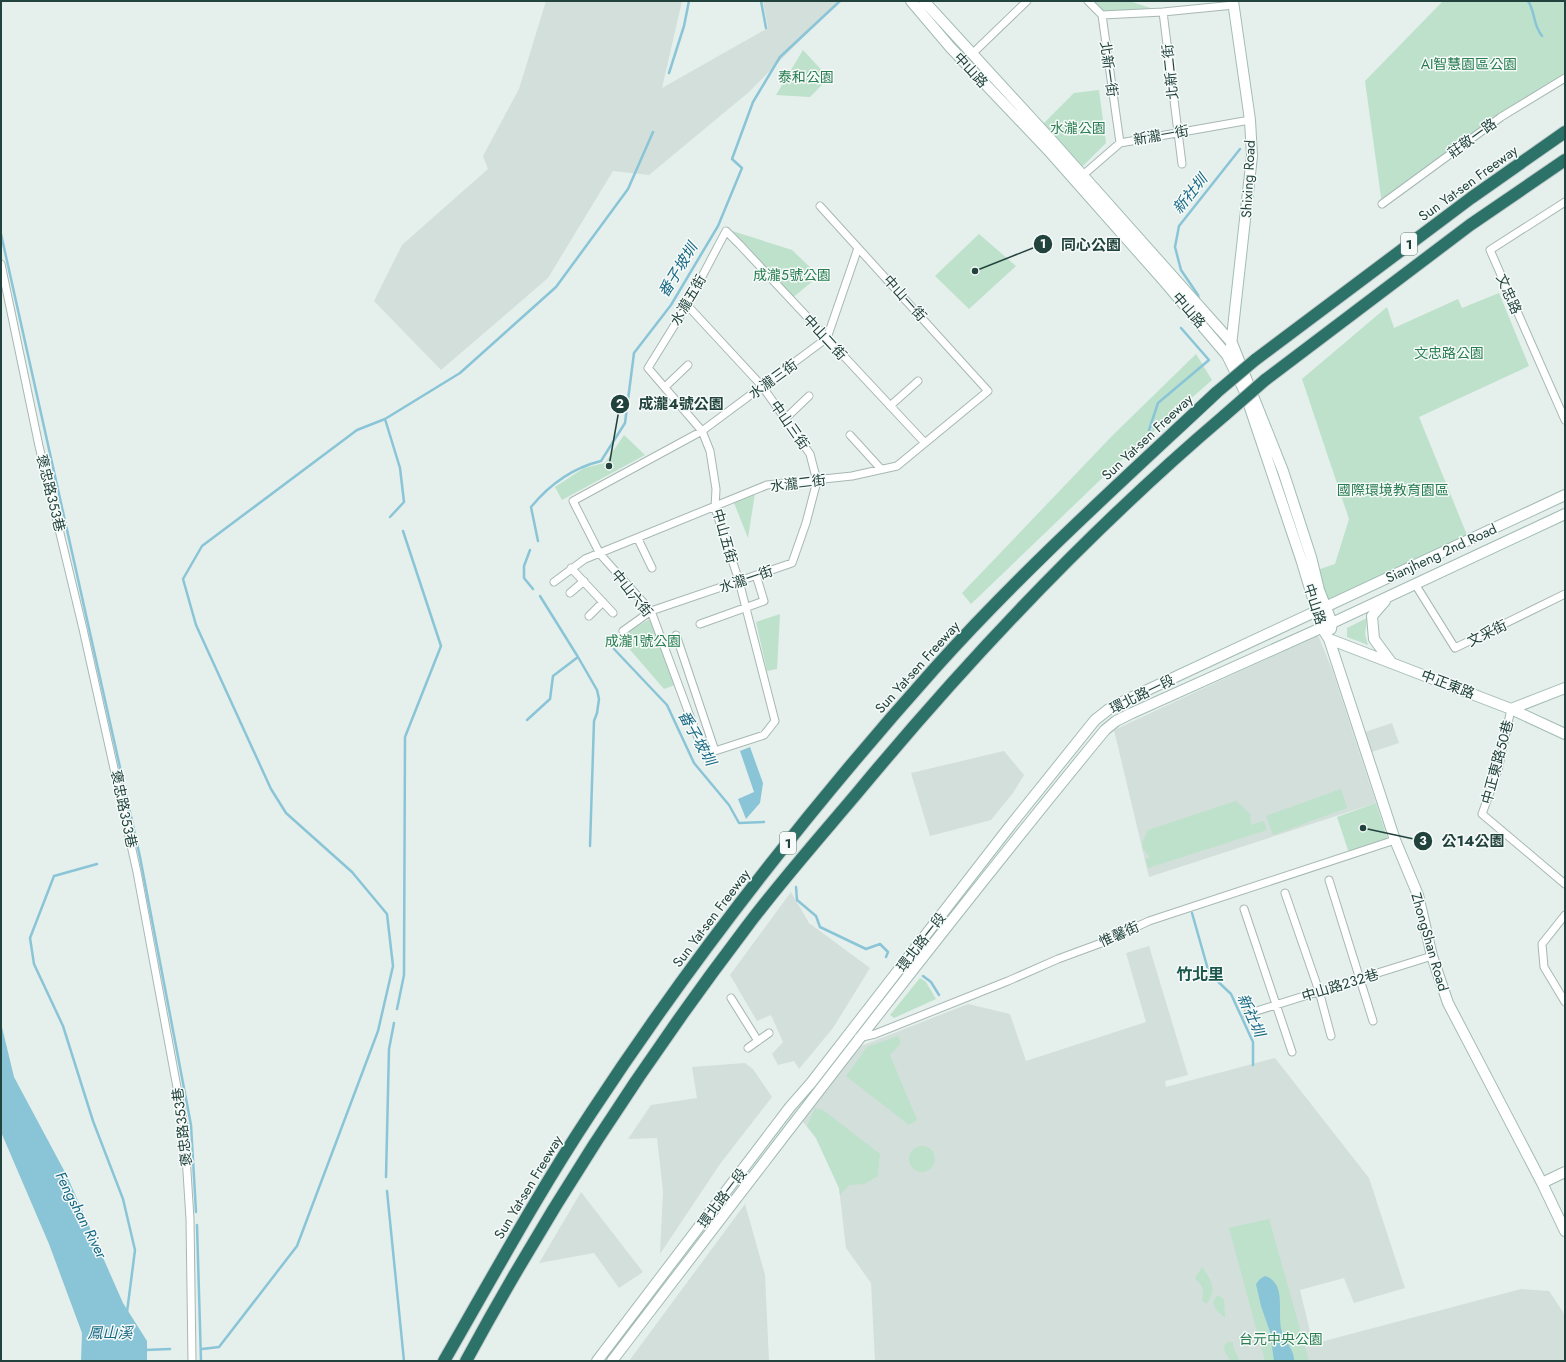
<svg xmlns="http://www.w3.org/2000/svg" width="1566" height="1362" font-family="Jost,'Noto Sans TC',sans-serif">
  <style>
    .built { fill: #d3dfdb }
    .green { fill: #bde1ca }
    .water { fill: #8ac5d7 }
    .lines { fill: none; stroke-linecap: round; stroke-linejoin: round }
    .stream { stroke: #8ac5d7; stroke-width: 2.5 }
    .street-casing { stroke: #a7b8b4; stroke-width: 9 }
    .secondary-casing { stroke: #a2bcb5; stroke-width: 12 }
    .highway-casing { stroke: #c1cac9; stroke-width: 14 }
    .street { stroke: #fff; stroke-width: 7 }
    .secondary { stroke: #fff; stroke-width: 10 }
    .highway { stroke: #2c7269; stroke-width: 12 }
    .highway-bridge-casing { stroke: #c1cac9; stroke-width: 14; stroke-linecap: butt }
    .highway-bridge { stroke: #2c7269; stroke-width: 12 }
    .labels { text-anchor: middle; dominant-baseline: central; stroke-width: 3; stroke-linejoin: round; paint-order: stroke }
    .shield { fill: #f6fbf9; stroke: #627a75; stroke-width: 1 }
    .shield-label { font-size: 13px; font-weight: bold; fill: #22433d }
    .park-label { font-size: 14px; fill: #297d51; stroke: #f6fbf9 }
    .street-label { font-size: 14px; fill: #22433d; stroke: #f6fbf9 }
    .water-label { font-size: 15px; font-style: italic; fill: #176985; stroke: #f6fbf9 }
    .quarter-label { font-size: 16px; font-weight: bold; fill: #1c574e; stroke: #f6fbf9 }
    .leader { fill: none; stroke: #22433d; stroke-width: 1.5 }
    .callout-dot { fill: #22433d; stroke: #f6fbf9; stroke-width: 1.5 }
    .mark-label { font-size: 12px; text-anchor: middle; font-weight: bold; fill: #fff }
    .callout-label { font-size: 15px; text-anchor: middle; font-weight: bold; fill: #22433d; stroke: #f6fbf9; stroke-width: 3; stroke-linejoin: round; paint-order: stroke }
  </style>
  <rect width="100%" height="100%" fill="#e5efec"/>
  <path class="built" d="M 546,1 L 682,1 L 662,88 L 768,28 L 763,1 L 839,1 L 749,92 L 649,175 L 613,171 L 548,278 L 441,370 L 374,301 L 402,245 L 488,169 L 483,156 L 519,89 Z
    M 1318,635 L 1333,672 L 1376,803 L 1149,877 L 1114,730 Z
    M 1392,723 L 1399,743 L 1369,753 L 1362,733 Z
    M 1004,751 L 1024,775 L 1013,793 L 991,820 L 930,836 L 911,773 Z
    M 791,892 L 809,923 L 870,968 L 833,1028 L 799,1069 L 794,1061 L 778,1065 L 772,1054 L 783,1042 L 771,1015 L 757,1021 L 730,975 Z
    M 1149,946 L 1188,1075 L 1165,1081 L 1166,1087 L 1275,1058 L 1369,1178 L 1405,1288 L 1354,1303 L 1344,1278 L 1300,1290 L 1313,1344 L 1521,1289 L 1549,1291 L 1563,1312 L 1565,1319 L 1565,1361 L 875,1361 L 871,1283 L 846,1248 L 839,1188 L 816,1138 L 799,1117 L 856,1048 L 968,1004 L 1010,1014 L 1026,1061 L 1146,1022 L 1126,953 Z
    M 745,1063 L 753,1069 L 772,1097 L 720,1164 L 660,1254 L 663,1191 L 657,1138 L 628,1139 L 651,1105 L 697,1098 L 692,1067 Z
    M 581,1192 L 643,1272 L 619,1288 L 594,1253 L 539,1263 Z
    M 745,1204 L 765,1275 L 769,1361 L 629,1361 Z"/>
  <path class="green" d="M 1088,1 L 1129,1 L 1163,12 L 1102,15 Z
    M 1443,1 L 1565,1 L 1565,78 L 1501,117 L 1382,204 L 1365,81 Z
    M 803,50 L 829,78 L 810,97 L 776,95 Z
    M 1099,90 L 1106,143 L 1079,170 L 1042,125 L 1074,93 Z
    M 726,229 L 792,250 L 819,276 L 791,299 Z
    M 979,234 L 1016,266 L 969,309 L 935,276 Z
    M 1499,293 L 1529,366 L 1419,417 L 1467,535 L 1328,600 L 1317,570 L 1335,564 L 1349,519 L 1302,379 L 1387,307 L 1394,328 L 1458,299 L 1462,308 Z
    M 1196,354 L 1212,380 L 1119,462 L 971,604 L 962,593 L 1112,436 Z
    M 624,435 L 645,455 L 562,500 L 555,487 L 584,468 L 605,463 Z
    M 755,493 L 748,538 L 734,503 Z
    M 780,614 L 777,669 L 767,671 L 756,622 Z
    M 1367,618 L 1365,634 L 1368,645 L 1347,637 L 1347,628 Z
    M 650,619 L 675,685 L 664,689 L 619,637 Z
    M 1341,789 L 1347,808 L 1273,835 L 1266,816 Z
    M 1236,801 L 1250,814 L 1251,825 L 1264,821 L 1267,830 L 1148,868 L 1145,859 L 1150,858 L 1142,847 L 1143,841 L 1148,830 Z
    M 1376,803 L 1388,840 L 1349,853 L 1337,817 Z
    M 920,978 L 926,982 L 936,999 L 894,1018 L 890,1015 Z
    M 898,1036 L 901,1043 L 890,1055 L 917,1120 L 909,1125 L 846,1076 L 867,1047 Z
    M 815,1108 L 823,1110 L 880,1154 L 878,1176 L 864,1184 L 849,1185 L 840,1195 L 839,1188 L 816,1138 L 807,1126 Z
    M909 1159a13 13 0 1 1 26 0a13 13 0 1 1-26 0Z
    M 1269,1219 L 1309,1361 L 1265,1361 L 1229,1228 Z
    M 1202,1267 C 1211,1279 1218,1291 1206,1304 L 1202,1300 C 1205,1290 1202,1285 1195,1278 Z
    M 1217,1295 L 1224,1299 L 1225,1318 L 1217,1311 L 1213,1303 Z
    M 1229,1342 L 1233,1342 L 1233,1347 L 1240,1361 L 1230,1360 L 1224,1350 L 1225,1344 Z"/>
  <path class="water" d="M 750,747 L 763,783 L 760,803 L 746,819 L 738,799 L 754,792 L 740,751 Z
    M 1,1023 L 14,1077 L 67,1176 L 123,1303 L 147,1341 L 147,1361 L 81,1361 L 82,1333 L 49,1244 L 1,1132 Z
    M 1265,1276 C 1288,1283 1276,1315 1282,1332 C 1285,1341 1295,1351 1294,1361 L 1274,1361 L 1270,1332 L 1261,1306 L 1256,1284 L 1260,1279 Z"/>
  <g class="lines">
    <path class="stream" d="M 761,1 L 766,28
      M 1528,1 C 1536,13 1532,23 1542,36
      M 669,73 L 684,26 L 689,1
      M 1,234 L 140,857 L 191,1125 L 196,1212
      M 1199,301 L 1198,295 L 1181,270 L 1175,247 L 1179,226 L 1240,149
      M 385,419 L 400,468 L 404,502 L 390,517
      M 1149,430 L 1158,403 L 1209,360 L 1181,328
      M 538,541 L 531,507 C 550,484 572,468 601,461 L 625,423 L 634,353 L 671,305 L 718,226 L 742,168 L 732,159 L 753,102 L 780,57 L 840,1
      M 530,550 L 524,566 L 524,578 L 533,589
      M 540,596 L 578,657 L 597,690 L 599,699 L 597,713 L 594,721 L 590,846
      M 614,649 L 667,705 L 694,763 L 729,805 L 739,823 L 764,822
      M 527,720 L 550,699 L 553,676 L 578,657
      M 97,864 L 54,876 L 30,938 L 34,964 L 63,1026 L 93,1121 L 123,1199 L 135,1250 L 127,1312
      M 796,887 L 797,900 L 816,916 L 820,927 L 866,949 L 880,944 L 888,952 L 886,957
      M 1192,913 L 1209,973 L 1231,994 L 1253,1042 L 1253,1065
      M 923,976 L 931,982 L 939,995
      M 397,1009 L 404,975 L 405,737 L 441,646 L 403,531
      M 386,1177 L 389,1049 L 394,1023
      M 387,1191 L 404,1361
      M 197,1225 L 201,1361
      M 202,1349 L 219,1347 L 297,1246 L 378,1031 L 393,966 L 387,914 L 352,872 L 286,813 L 271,789 L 196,625 L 183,579 L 202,546 L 357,430 L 385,419 L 460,373 L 556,287 L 628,189 L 653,132
      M 145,1350 L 170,1349"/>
    <defs>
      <path id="street" d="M 1088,1 L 1102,15 L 1120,143
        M 1163,12 L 1182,164
        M 1102,15 L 1163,12 L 1234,5
        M 972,54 L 1027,1
        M 1083,175 L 1120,143 L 1250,120
        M 1565,202 L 1490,250 L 1565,420
        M 1382,204 L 1501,117 L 1565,78
        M 858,248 L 827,338 L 702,431 L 573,501 L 600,554 L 651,611 L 701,746 L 715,751 L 764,735 L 775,721 L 739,581 L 715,508 L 716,489 L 710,451 L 702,431 L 648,368 L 687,305 L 726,231 L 740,245 L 925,443
        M 1,264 L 39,446 L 83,629 L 137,872 L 184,1125 L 190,1219 L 192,1361
        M 665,387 L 688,365
        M 890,406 L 918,381
        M 786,418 L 809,396
        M 850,435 L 881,469
        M 638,539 L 652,568
        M 571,568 L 613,613
        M 554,582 L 585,559 L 767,485 L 852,476 L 897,466 L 988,391 L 820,206
        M 1415,584 L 1455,648 L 1565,594
        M 570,593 L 584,581
        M 589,616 L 603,602
        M 700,624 L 764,601 L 756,575
        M 623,631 L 651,611 L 792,563 L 806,523 L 817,481 L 810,454 L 762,386 L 687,305
        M 676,635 L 715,751
        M 1511,709 L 1498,770 L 1482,814 L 1565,884
        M 1329,880 L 1373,1021
        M 1285,893 L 1319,991 L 1331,1036
        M 1244,909 L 1292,1052
        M 1565,915 L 1542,944 L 1544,967 L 1565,1002
        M 731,998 L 758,1041
        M 1247,1014 L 1432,956
        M 858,1038 L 875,1034 L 1008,981 L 1058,959 L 1104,942 L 1149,921 L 1395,840
        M 748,1048 L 769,1033"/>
      <path id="secondary" d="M 911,1 L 950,47 L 1048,150 L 1163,280 L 1227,355 L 1244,390 L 1301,559 L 1322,628 L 1329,639 L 1395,840 L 1418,895 L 1432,956 L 1448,1003 L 1542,1183 L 1565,1231
        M 924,1 L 1054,143 L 1232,343 L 1283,471 L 1311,557 L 1319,590 L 1332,623 L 1331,629
        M 1231,346 L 1252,156 L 1250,120 L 1233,1
        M 1385,601 L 1372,616 L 1374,639 L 1391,662
        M 1329,639 L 1511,709 L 1565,734
        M 1511,709 L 1565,688
        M 1542,1183 L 1565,1172
        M 597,1361 L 790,1107 L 811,1083 L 1010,826 L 1095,720 L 1109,709 L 1126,700 L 1565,495
        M 612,1361 C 774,1149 935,937 1105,730 L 1116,721 L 1132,713 L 1332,623 L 1565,514"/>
      <path id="highway" d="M 1255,360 L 1471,198 L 1565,132
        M 1265,380 L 1470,225 L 1565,160
        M 444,1361 C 492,1278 538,1193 591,1113 C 694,956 810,808 935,668 C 1023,570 1121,482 1217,392
        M 466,1361 C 548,1210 641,1066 745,929 C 780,882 820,837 858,792 C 970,657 1091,529 1225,415"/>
    </defs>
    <use href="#street" class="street-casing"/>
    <use href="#secondary" class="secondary-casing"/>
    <use href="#highway" class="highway-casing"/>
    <use href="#street" class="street"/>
    <use href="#secondary" class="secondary"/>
    <use href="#highway" class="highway"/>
    <defs>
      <path id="highway-bridge" d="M 1217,392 L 1255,360
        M 1225,415 L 1265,380"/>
    </defs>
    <use href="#highway-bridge" class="highway-bridge-casing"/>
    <use href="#highway-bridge" class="highway-bridge"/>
  </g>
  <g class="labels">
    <g class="shield">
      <rect x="1401" y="233" width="16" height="22" rx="3"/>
      <rect x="780" y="832" width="16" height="22" rx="3"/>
    </g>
    <g class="shield-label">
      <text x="1409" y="244">1</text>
      <text x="788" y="843">1</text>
    </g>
    <g class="park-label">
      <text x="1469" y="64">AI智慧園區公園</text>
      <text x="806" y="77">泰和公園</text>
      <text x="1078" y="128">水瀧公園</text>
      <text x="792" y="275">成瀧5號公園</text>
      <text x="1449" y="353">文忠路公園</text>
      <text x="1393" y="490">國際環境教育園區</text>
      <text x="643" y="641">成瀧1號公園</text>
      <text x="1281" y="1339">台元中央公園</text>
    </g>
    <g class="street-label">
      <text transform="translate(1109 69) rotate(82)">北新一街</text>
      <text transform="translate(971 70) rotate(47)">中山路</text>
      <text transform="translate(1170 72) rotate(-96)">北新二街</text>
      <text transform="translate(1161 135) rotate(-10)">新瀧一街</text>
      <text transform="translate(1472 138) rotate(-36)">莊敬一路</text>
      <text transform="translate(1248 179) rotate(-87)">Shixing Road</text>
      <text transform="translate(1468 183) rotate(-36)">Sun Yat-sen Freeway</text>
      <text transform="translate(1509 294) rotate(66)">文忠路</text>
      <text transform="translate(905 298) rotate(48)">中山一街</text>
      <text transform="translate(688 300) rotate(-60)">水瀧五街</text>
      <text transform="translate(1189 310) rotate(49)">中山路</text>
      <text transform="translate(825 337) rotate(47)">中山二街</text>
      <text transform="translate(773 379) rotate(-36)">水瀧三街</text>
      <text transform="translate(790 425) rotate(55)">中山三街</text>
      <text transform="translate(1147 437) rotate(-43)">Sun Yat-sen Freeway</text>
      <text transform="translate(798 483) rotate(-7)">水瀧二街</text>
      <text transform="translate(51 493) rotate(76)">褒忠路353巷</text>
      <text transform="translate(725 536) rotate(74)">中山五街</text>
      <text transform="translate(1441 553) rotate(-25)">Sianjheng 2nd Road</text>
      <text transform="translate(746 579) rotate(-19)">水瀧一街</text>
      <text transform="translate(632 593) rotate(51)">中山六街</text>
      <text transform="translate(1315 604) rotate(72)">中山路</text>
      <text transform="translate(1487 633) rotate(-26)">文采街</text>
      <text transform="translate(917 667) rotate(-48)">Sun Yat-sen Freeway</text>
      <text transform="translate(1448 684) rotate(21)">中正東路</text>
      <text transform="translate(1142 694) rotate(-26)">環北路一段</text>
      <text transform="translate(1497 762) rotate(-75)">中正東路50巷</text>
      <text transform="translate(124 809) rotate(78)">褒忠路353巷</text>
      <text transform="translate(711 918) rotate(-53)">Sun Yat-sen Freeway</text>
      <text transform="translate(1119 934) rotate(-24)">惟馨街</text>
      <text transform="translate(921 942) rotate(-52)">環北路一段</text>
      <text transform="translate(1430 942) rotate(74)">ZhongShan Road</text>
      <text transform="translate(1340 985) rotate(-17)">中山路232巷</text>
      <text transform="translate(182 1127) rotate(-97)">褒忠路353巷</text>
      <text transform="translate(528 1187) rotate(-59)">Sun Yat-sen Freeway</text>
      <text transform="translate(722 1198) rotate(-53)">環北路一段</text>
    </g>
    <g class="water-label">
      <text transform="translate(1190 194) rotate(-51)">新社圳</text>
      <text transform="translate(678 270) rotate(-59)">番子坡圳</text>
      <text transform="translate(697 738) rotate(61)">番子坡圳</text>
      <text transform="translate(1251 1015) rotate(66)">新社圳</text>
      <text transform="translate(81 1215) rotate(63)">Fengshan River</text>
      <text x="110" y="1333">鳳山溪</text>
    </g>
    <g class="quarter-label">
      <text x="1200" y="974">竹北里</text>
    </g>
  </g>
  <path class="leader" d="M975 271L1043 244M609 466L620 404M1363 828L1423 841"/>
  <g class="callout-dot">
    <circle cx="975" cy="271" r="4"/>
    <circle cx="609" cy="466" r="4"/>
    <circle cx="1363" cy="828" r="4"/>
    <circle cx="1043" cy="244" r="10"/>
    <circle cx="620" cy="404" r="10"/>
    <circle cx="1423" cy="841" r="10"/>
  </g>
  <g class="mark-label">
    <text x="1043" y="248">1</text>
    <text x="620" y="408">2</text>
    <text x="1423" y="845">3</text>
  </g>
  <g class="callout-label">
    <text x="1091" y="250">同心公園</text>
    <text x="681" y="409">成瀧4號公園</text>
    <text x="1473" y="846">公14公園</text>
  </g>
  <rect width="1566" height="1362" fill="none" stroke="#22433d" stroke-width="4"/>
</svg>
